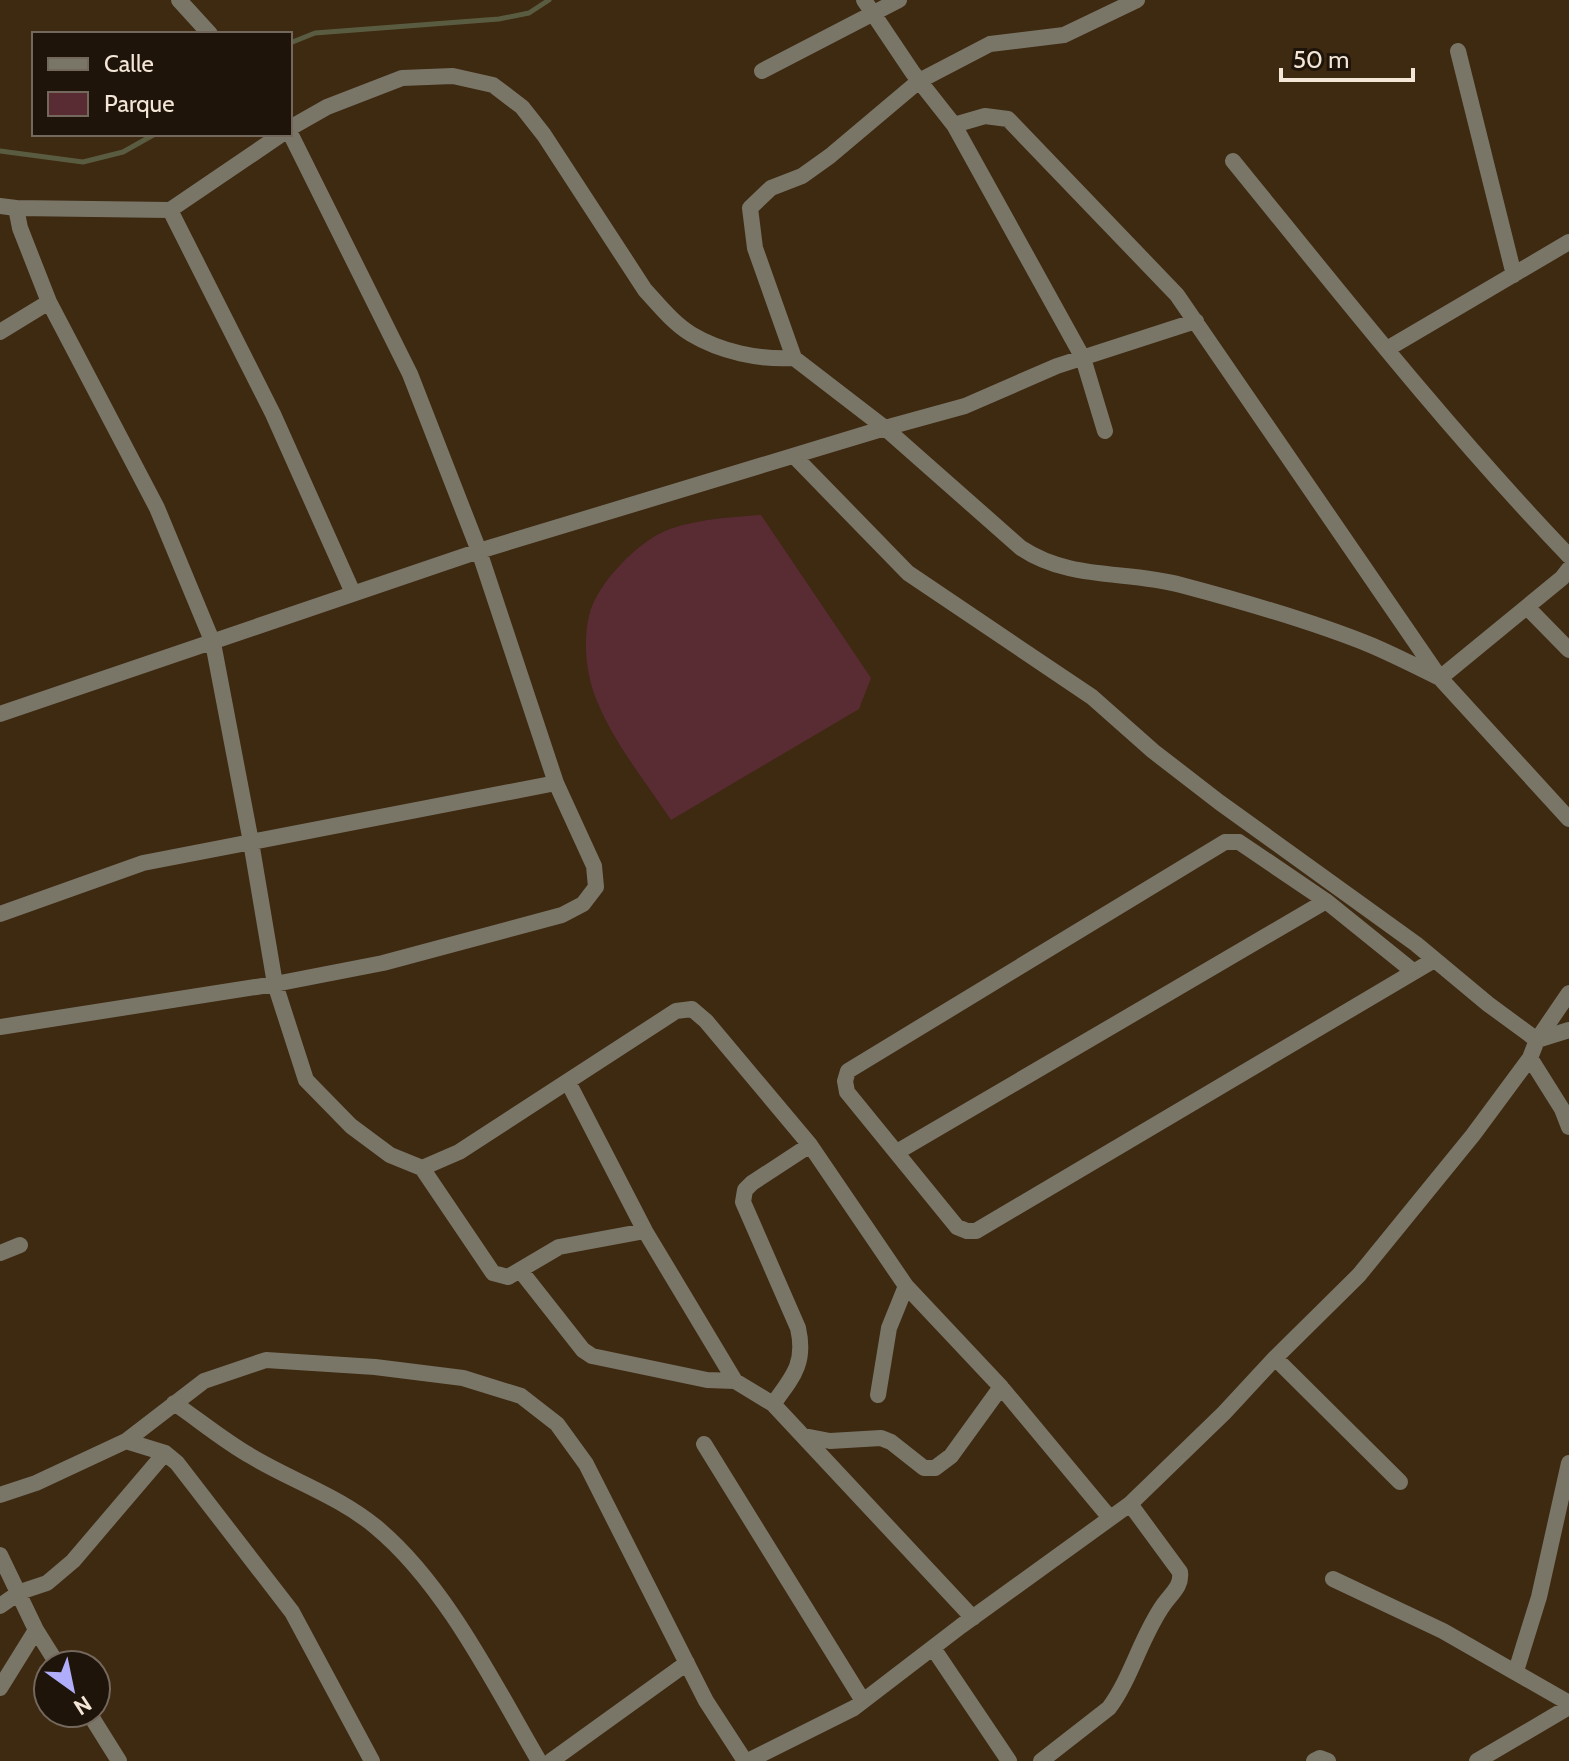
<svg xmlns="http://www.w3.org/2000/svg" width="1569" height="1761" font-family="Cabin,sans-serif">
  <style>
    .green { fill: #592c34 }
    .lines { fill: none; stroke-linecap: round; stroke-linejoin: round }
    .stream { stroke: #595c40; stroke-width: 5 }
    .street { stroke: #797668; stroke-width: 16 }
  </style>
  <rect width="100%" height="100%" fill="#3e2911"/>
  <path class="green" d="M 761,515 L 871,678 L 859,709 L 671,820 C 645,781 614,743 597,701 C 586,676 583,642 589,616 C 596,584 639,540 670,529 C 699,519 731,517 761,515 Z"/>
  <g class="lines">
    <path class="stream" d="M 290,43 L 315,33 L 499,19 L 529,13 L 549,0
      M 0,151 L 83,162 L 123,152 L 155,134"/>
    <path class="street" d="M 179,0 L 210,34
      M 864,0 L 913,73 L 954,125 L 1083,358 L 1105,431
      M 1458,51 L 1514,275
      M 762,71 L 899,0
      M 954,125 L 985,116 L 1008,119 L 1177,295 L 1440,678 L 1569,819
      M 290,128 L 327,107 L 402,78 L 453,76 L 493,85 L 522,107 L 544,135 L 645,290 C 659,305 673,323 691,334 C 721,352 759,360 794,358 L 885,428 L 1021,548 C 1071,581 1126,570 1181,585 C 1245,602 1312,621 1373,646 C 1396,656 1418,667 1440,678
      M 1233,161 C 1342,295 1449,431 1569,556
      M 0,206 L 16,208 L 20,228 L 49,302 L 157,508 L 213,643 L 251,842 L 275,984 L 306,1080 L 351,1126 L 390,1155 L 422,1168 L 493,1273 L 508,1277 L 559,1247 L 645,1231
      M 16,208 L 170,210 L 273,414 L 353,593
      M 170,210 L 282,134
      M 0,332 L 49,302
      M 1387,349 L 1569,242
      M 794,358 L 755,248 L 750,208 L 771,188 L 802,176 L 830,156 L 919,81 L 990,44 L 1064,35 L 1137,0
      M 795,457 L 908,573 L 1092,697 L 1153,751 L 1219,802 L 1416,944 L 1488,1004 L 1537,1040 L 1569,1030
      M 1527,607 L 1569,650
      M 1440,678 L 1562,578 L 1569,569
      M 0,714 L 479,551 L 885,428 L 965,406 L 1057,366 L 1196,321
      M 0,914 L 143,863 L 556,783
      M 1414,972 L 1326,901 L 1239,842 L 1225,842 L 848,1071 L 845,1081 L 847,1092 L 957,1227 L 967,1231 L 976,1231 L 1434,960
      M 0,1027 L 275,984 L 383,963 L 562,915 L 583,904 L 596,887 L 594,866 L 556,783 L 479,551 L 410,374 L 290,133
      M 1530,1058 L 1562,1109 L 1569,1127
      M 568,1082 L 645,1231 L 735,1381
      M 897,1152 L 1326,901
      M 422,1168 L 459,1152 L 676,1011 L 692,1009 L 706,1021 L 810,1145 L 906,1286 L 1001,1387 L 1110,1518
      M 0,1253 L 20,1245
      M 520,1270 L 583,1350 L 592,1356 L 707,1380 L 735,1381 L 773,1404 L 973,1618
      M 1275,1358 L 1400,1482
      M 878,1395 L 889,1328 L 906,1286
      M 174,1403 C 199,1420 223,1440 249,1455 C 290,1480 339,1496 376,1527 C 445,1584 494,1684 539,1761
      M 773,1404 C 793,1377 806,1363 798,1328 L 743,1202 L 745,1190 L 752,1183 L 810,1145
      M 804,1436 L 830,1441 L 881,1438 L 891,1442 L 924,1468 L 935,1468 L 951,1456 L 1001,1387
      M 126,1441 L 165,1453 L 177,1463 L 292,1612 L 372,1761
      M 704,1444 L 863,1701
      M 0,1495 L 36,1483 L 126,1441 L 204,1381 L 266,1360 L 375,1367 L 463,1378 L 521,1396 L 557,1424 L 586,1464 L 706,1701 L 745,1761
      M 0,1555 L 36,1630 L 58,1665
      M 1333,1579 L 1443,1631 L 1569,1703
      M 0,1606 L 20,1592 L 47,1583 L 73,1561 L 165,1453
      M 933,1648 L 1009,1761
      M 1516,1671 L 1539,1597 L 1569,1463
      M 0,1688 L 36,1630
      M 89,1713 L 119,1761
      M 551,1761 L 687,1663
      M 748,1761 L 854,1708 L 961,1626 L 1130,1504 L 1224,1413 L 1275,1358 L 1359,1275 L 1473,1135 L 1530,1058 L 1537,1040 L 1569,993
      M 1041,1761 L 1109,1708 C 1132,1677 1141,1636 1164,1604 C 1172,1593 1182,1586 1180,1572 L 1130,1504
      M 1314,1761 L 1320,1758 L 1328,1761
      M 1477,1761 L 1569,1707"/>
  </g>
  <rect x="32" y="32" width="260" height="104" fill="#1e140a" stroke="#74685c" stroke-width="2"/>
  <rect x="48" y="58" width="40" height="12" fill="#797668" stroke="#74685c" stroke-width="2"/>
  <text x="104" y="72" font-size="24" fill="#f4e6d7">Calle</text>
  <rect x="48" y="92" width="40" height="24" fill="#592c34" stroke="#74685c" stroke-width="2"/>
  <text x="104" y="112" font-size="24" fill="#f4e6d7">Parque</text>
  <g transform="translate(72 1689) rotate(147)"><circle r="38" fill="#1e140a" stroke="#74685c" stroke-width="2"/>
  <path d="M0-6L14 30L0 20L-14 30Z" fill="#b0aefa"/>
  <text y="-12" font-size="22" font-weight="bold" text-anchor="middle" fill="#f4e6d7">N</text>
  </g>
  <path d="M1281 68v12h132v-12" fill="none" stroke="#f4e6d7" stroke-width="4"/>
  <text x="1293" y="68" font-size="24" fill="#f4e6d7" stroke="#1e140a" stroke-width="6" paint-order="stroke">50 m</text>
</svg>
